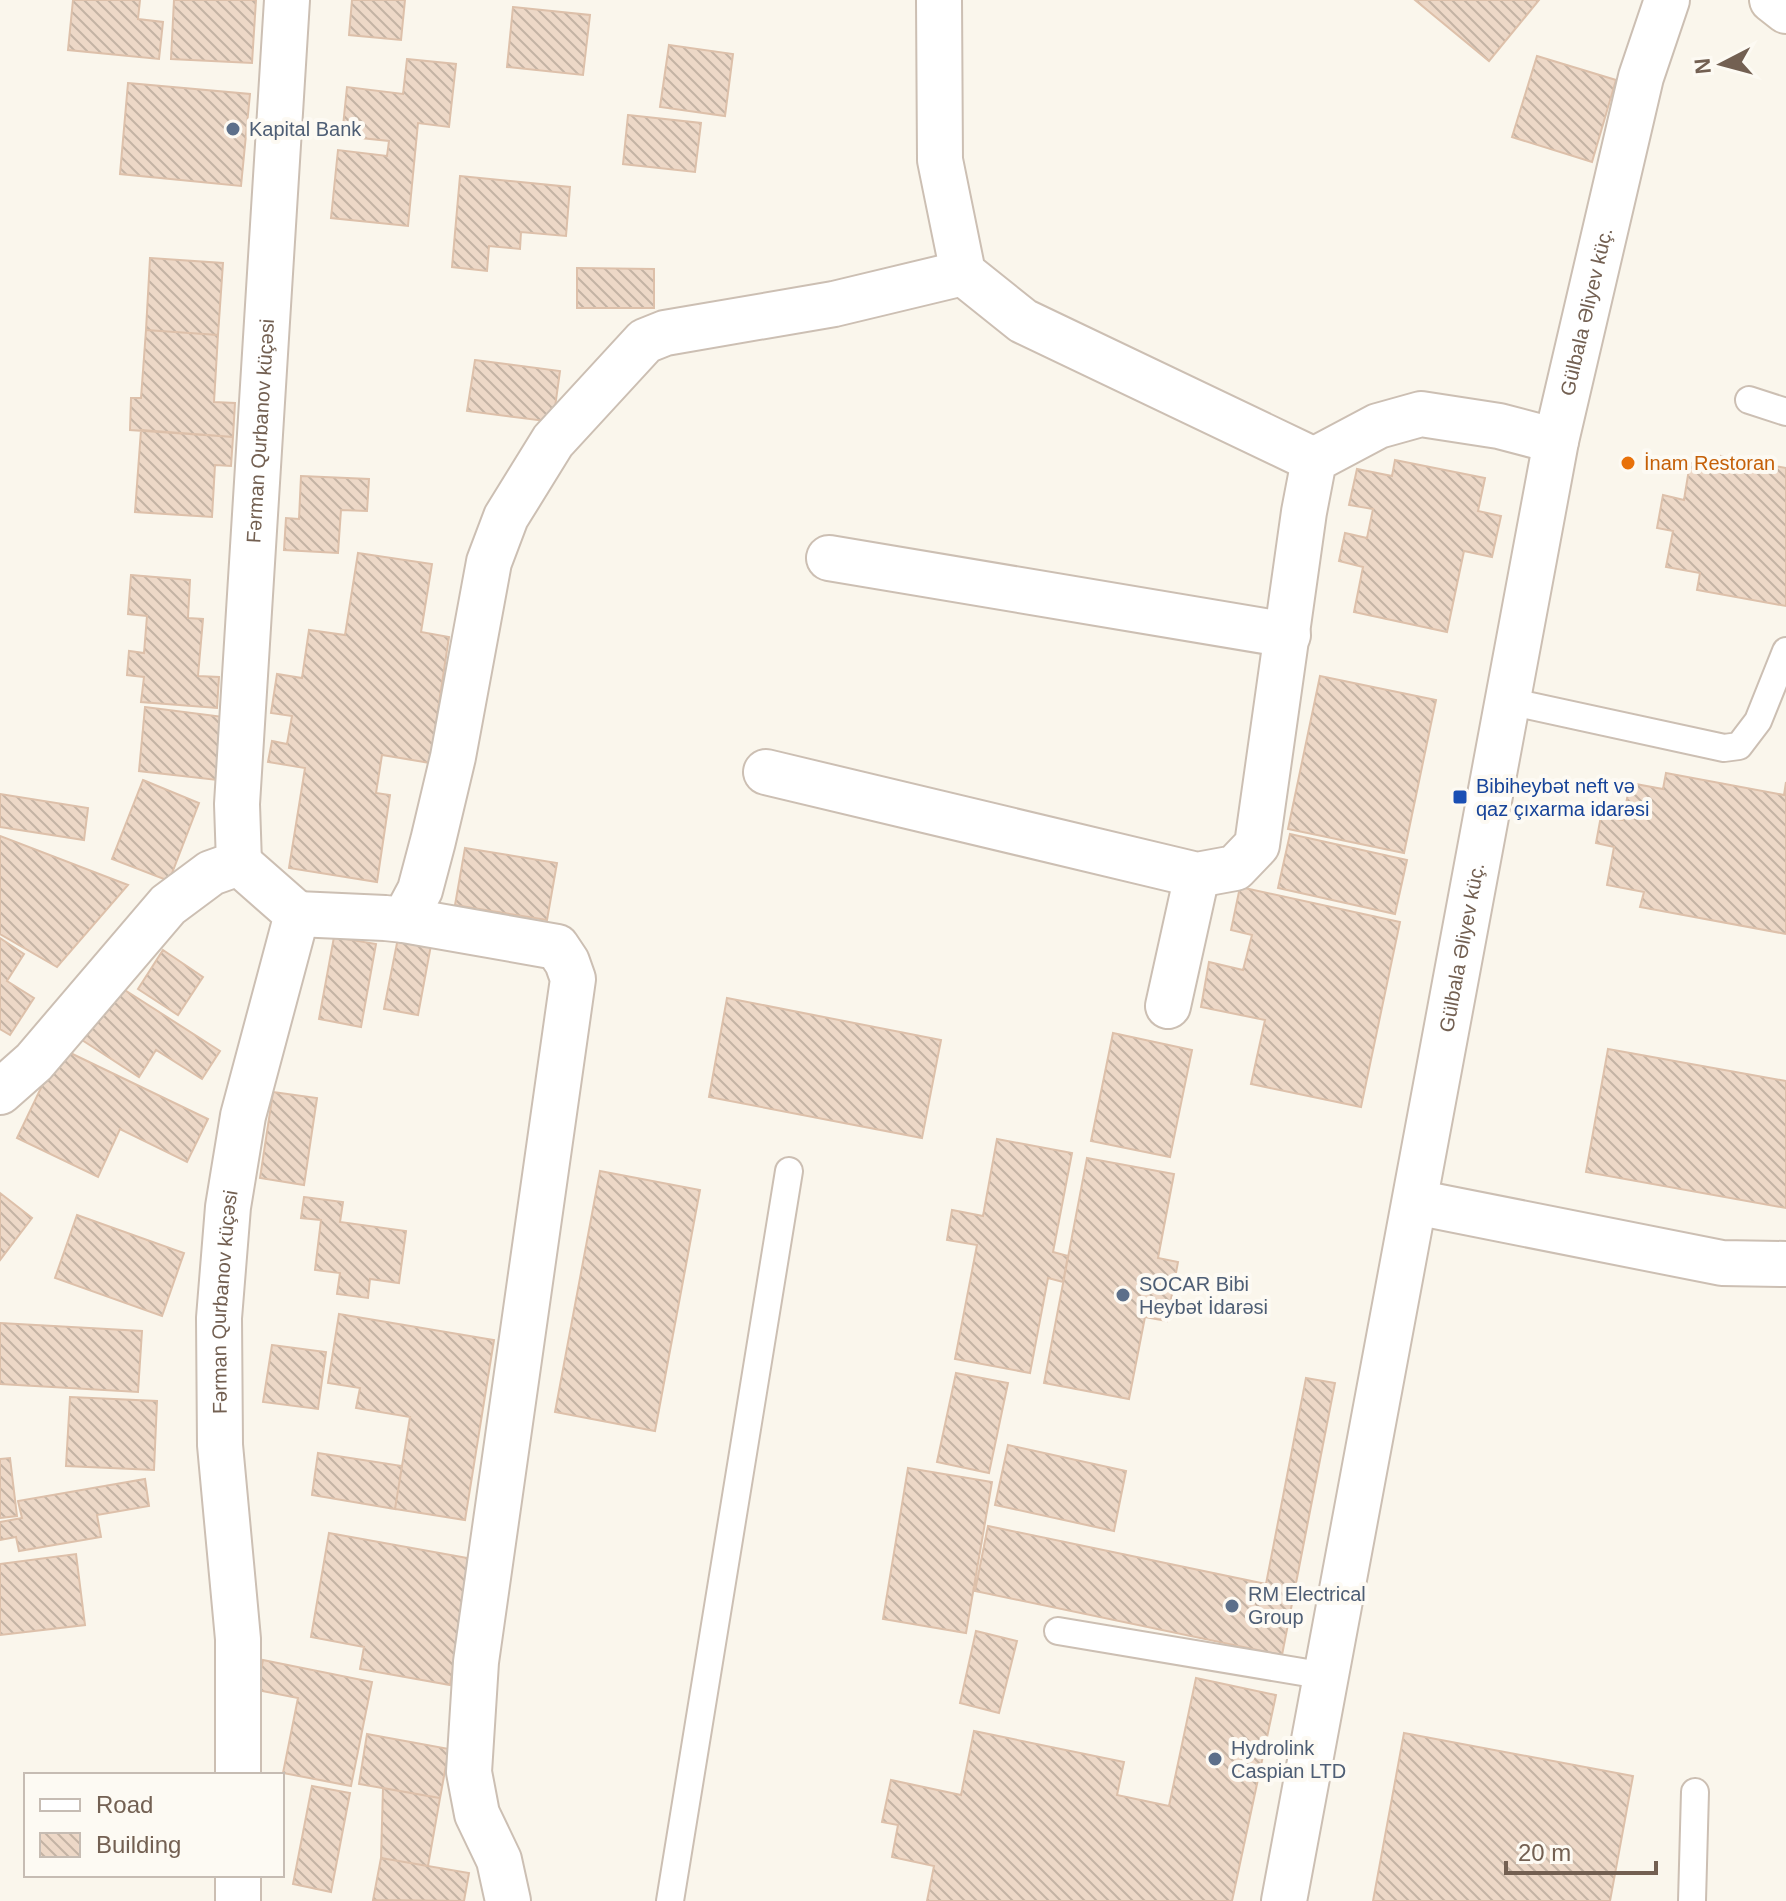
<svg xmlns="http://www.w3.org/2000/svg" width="1786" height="1901" font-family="Arial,sans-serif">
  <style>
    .building { fill: url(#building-back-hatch); stroke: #ddc0aa; stroke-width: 2 }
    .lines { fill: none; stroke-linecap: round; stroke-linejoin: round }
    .service-casing { stroke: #ccbfb3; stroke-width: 30 }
    .minor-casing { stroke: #ccbfb3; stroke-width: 48 }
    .tertiary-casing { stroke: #ccbfb3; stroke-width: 48 }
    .secondary-casing { stroke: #cec0b1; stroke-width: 48 }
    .service { stroke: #fff; stroke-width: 26 }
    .minor { stroke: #fff; stroke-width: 44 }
    .tertiary { stroke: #fff; stroke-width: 44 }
    .secondary { stroke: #fff; stroke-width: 44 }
    .service-dot { fill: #5c6f8a; stroke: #fdfaf3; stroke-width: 3 }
    .food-dot { fill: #e8710a; stroke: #fdfaf3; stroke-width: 3 }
    .transit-dot { fill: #1a4fb4; stroke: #fdfaf3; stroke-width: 3 }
    .labels { text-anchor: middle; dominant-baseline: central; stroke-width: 8; stroke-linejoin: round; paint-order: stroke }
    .service-label { font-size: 20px; fill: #4e5e75; stroke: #fdfaf3; text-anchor: start }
    .street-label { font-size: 20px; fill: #736052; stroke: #fdfaf3 }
    .food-label { font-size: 20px; fill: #c56008; stroke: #fdfaf3; text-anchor: start }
    .transit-label { font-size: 20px; fill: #164399; stroke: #fdfaf3; text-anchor: start }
  </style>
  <defs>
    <pattern id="building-back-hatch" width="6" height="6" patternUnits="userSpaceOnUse" patternTransform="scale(2)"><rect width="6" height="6" fill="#edd8c7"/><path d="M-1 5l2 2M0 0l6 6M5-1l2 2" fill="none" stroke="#c4b3a4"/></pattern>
  </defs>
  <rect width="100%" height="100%" fill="#faf6ec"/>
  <path class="building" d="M 73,0 L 140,0 L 138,19 L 163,22 L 159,59 L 68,50 Z
    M 174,0 L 256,0 L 252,63 L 171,59 Z
    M 352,0 L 405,0 L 401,40 L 349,35 Z
    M 1415,0 L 1539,0 L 1489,61 Z
    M 513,7 L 590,15 L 583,75 L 507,67 Z
    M 669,45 L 733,54 L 725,116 L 660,107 Z
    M 1537,56 L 1616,80 L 1592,162 L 1512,137 Z
    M 407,59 L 456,64 L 449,127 L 418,123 L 408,226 L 331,218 L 338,150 L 387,156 L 389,141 L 342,136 L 347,87 L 403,94 Z
    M 128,83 L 250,94 L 241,186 L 120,174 Z
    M 628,115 L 701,123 L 695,172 L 623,164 Z
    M 460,176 L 570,187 L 566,236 L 521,232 L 520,249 L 489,246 L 487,271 L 452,267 Z
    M 150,258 L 223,263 L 218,335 L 146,330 Z
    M 577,268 L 654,269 L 654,308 L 577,308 Z
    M 146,330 L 218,335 L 214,402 L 235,403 L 233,437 L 130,430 L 131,398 L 141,398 Z
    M 475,360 L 560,371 L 553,422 L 467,411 Z
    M 141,430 L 233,437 L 231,466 L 215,465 L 212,517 L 135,512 Z
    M 1721,456 L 1786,468 L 1786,606 L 1697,590 L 1700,573 L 1666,567 L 1673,531 L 1657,528 L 1663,495 L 1684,500 L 1690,463 L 1718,468 Z
    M 1395,460 L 1485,478 L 1478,511 L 1501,516 L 1492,557 L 1464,551 L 1447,632 L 1354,612 L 1363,567 L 1339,561 L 1345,533 L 1367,538 L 1373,509 L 1349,505 L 1357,469 L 1392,476 Z
    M 301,476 L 369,479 L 367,511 L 341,510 L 338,553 L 284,550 L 286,518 L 299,519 Z
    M 358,553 L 432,564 L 421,632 L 449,637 L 430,763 L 382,755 L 376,793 L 390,795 L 377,882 L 289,868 L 305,768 L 268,762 L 272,741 L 287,744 L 292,716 L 271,713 L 277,674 L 302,678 L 309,630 L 345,635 Z
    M 131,575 L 190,580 L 188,618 L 203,619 L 198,676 L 219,677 L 217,708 L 141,702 L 144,677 L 127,675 L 129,651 L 144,653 L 147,616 L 128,614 Z
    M 1320,676 L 1436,700 L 1404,853 L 1288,829 Z
    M 145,707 L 224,717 L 217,780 L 139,771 Z
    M 1666,773 L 1784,795 L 1786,782 L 1786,934 L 1640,907 L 1644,892 L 1607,885 L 1614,847 L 1596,843 L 1601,816 L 1623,820 L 1630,783 L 1663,789 Z
    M 143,780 L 199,803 L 169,881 L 112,859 Z
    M 0,794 L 88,808 L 84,840 L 0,827 Z
    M 1290,834 L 1407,860 L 1395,914 L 1278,888 Z
    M 0,836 L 128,885 L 57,967 L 0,934 Z
    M 465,848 L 557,863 L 547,920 L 455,905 Z
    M 1240,887 L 1400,922 L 1361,1107 L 1251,1084 L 1265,1020 L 1201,1007 L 1209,962 L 1243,970 L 1252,935 L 1231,930 Z
    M 334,937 L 376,944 L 361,1027 L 319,1019 Z
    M 0,938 L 24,954 L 7,981 L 34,998 L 10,1035 L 0,1029 Z
    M 398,938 L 431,945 L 418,1015 L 384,1009 Z
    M 163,950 L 203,977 L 178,1015 L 138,989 Z
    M 117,985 L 220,1051 L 202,1079 L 156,1050 L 139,1077 L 82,1040 Z
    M 727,998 L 941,1040 L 922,1138 L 709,1097 Z
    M 1113,1033 L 1192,1050 L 1170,1157 L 1091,1141 Z
    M 60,1048 L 208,1119 L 187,1162 L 120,1129 L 98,1177 L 17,1138 Z
    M 1608,1049 L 1786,1081 L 1786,1208 L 1586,1172 Z
    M 273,1092 L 317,1098 L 304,1185 L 260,1178 Z
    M 997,1139 L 1072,1153 L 1053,1252 L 1068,1256 L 1063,1282 L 1048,1278 L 1030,1373 L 955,1359 L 977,1245 L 947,1240 L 952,1210 L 983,1216 Z
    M 1087,1158 L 1174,1174 L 1158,1258 L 1178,1262 L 1167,1321 L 1145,1317 L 1129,1399 L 1044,1383 Z
    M 600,1171 L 700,1190 L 655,1431 L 555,1412 Z
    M 0,1193 L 32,1218 L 0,1260 Z
    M 304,1197 L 343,1202 L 340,1222 L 406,1231 L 399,1283 L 370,1279 L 368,1298 L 337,1294 L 340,1273 L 315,1270 L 321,1220 L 301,1218 Z
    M 77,1215 L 184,1253 L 162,1316 L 55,1278 Z
    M 339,1314 L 494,1340 L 465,1520 L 395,1509 L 410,1417 L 356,1408 L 360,1388 L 328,1383 Z
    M 0,1323 L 142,1331 L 138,1392 L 0,1384 Z
    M 272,1345 L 326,1352 L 318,1409 L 263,1402 Z
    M 956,1373 L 1008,1383 L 989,1473 L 937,1462 Z
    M 1306,1378 L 1335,1383 L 1282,1655 L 975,1591 L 988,1526 L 1266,1584 Z
    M 70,1397 L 157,1401 L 154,1470 L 66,1466 Z
    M 1008,1445 L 1126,1471 L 1114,1531 L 995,1505 Z
    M 318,1453 L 402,1466 L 395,1509 L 312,1495 Z
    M 10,1458 L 17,1516 L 0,1518 L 0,1459 Z
    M 908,1468 L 992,1482 L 966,1633 L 883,1619 Z
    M 145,1479 L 149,1506 L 97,1515 L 101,1537 L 19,1551 L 16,1537 L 0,1540 L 0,1522 L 22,1518 L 18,1501 Z
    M 329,1533 L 473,1559 L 450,1685 L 360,1669 L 364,1647 L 311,1637 Z
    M 76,1554 L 85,1625 L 0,1635 L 0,1564 Z
    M 976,1631 L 1017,1641 L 999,1713 L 960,1703 Z
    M 263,1660 L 372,1682 L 351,1786 L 283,1773 L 298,1698 L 257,1690 Z
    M 1196,1678 L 1276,1695 L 1232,1901 L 927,1901 L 934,1866 L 892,1857 L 898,1825 L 882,1822 L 891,1780 L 961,1795 L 974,1731 L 1124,1762 L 1117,1795 L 1169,1806 Z
    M 1404,1733 L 1633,1776 L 1610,1901 L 1373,1901 Z
    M 367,1734 L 449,1749 L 440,1798 L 359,1784 Z
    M 312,1786 L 350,1793 L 331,1892 L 293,1884 Z
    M 383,1788 L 440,1798 L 428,1866 L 381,1858 Z
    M 381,1858 L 469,1873 L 464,1901 L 373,1900 Z"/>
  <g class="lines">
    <defs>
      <path id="service" d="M 1749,400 L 1786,412
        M 1508,701 L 1724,748 L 1739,746 L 1758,721 L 1786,651
        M 1058,1631 L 1326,1676
        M 670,1901 L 789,1171
        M 1692,1901 L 1695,1792"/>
      <g id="minor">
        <path d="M 939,0 L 940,160 L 963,273 L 1023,321 L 1314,460"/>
        <path d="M 829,558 L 1288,635"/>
        <path d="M 766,772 L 1197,875 L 1235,868 L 1257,845 L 1304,512 L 1314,460 L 1378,426 L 1421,414 L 1499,426 L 1556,441"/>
        <path d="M 297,914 L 385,918 L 404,920 L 420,890 L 433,841 L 453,757 L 489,562 L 506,517 L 553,441 L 645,341 L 665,333 L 834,304 L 963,273"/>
        <path d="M 404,920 L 557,947 L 567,962 L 573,979 L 476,1662 L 469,1772 L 477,1814 L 499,1860 L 508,1901"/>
        <path d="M 1168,1006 L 1197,875"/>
        <path id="s1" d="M 0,1092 L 34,1062 L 168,905 L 211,873 L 239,863 L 237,804 L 287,0"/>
        <path d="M 1415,1202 L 1722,1263 L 1786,1264"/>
        <path id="s2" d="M 238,1775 L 238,1639 L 220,1445 L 219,1318 L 228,1207 L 243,1116 L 297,914 L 239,863"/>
        <path d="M 238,1901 L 238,1875"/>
      </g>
      <g id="tertiary">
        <path id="s3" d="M 1284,1901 L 1556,441 L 1641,77 L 1667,0"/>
      </g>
      <path id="secondary" d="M 1772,0 L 1786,11"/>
    </defs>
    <use href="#service" class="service-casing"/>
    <use href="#minor" class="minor-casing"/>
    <use href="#tertiary" class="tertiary-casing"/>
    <use href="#secondary" class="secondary-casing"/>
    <use href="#service" class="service"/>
    <use href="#minor" class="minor"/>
    <use href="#tertiary" class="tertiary"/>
    <use href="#secondary" class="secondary"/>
  </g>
  <g class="service-dot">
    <circle cx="233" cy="129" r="8"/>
    <circle cx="1123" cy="1295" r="8"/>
    <circle cx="1232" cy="1606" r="8"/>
    <circle cx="1215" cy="1759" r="8"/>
  </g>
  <circle class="food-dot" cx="1628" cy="463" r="8"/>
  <rect class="transit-dot" x="1452" y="789" width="16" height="16" rx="4"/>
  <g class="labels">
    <g class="service-label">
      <text x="249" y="129">Kapital Bank</text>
      <text x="1139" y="1284">SOCAR Bibi<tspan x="1139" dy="23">Heybət İdarəsi</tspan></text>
      <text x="1248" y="1594">RM Electrical<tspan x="1248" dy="23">Group</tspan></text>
      <text x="1231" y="1748">Hydrolink<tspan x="1231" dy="23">Caspian LTD</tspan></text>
    </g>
    <g class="street-label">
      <text stroke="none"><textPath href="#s3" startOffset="1618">Gülbala Əliyev küç.</textPath></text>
      <text stroke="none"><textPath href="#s1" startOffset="768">Fərman Qurbanov küçəsi</textPath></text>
      <text stroke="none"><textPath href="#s3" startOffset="970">Gülbala Əliyev küç.</textPath></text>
      <text stroke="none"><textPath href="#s2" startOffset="474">Fərman Qurbanov küçəsi</textPath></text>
    </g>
    <g class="food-label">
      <text x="1644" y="463">İnam Restoran</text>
    </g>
    <g class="transit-label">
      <text x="1476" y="786">Bibiheybət neft və<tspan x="1476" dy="23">qaz çıxarma idarəsi</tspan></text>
    </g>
  </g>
  <rect x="24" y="1773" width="260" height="104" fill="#fdfaf3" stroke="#c6bcb3" stroke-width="2"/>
  <rect x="40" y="1799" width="40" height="12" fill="#ffffff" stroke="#c6bcb3" stroke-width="2"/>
  <text x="96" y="1813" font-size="24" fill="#736052">Road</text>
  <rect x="40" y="1833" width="40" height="24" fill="url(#building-back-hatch)" stroke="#c6bcb3" stroke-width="2"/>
  <text x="96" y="1853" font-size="24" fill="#736052">Building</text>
  <g transform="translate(1722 64) rotate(264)" stroke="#fdfaf3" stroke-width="6" paint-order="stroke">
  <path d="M0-6L14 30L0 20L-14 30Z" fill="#736052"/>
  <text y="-12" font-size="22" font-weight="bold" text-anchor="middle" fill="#736052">N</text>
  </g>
  <path d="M1506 1861v12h150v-12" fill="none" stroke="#736052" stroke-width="4"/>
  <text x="1518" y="1861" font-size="24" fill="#736052" stroke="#fdfaf3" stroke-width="6" paint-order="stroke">20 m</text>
</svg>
